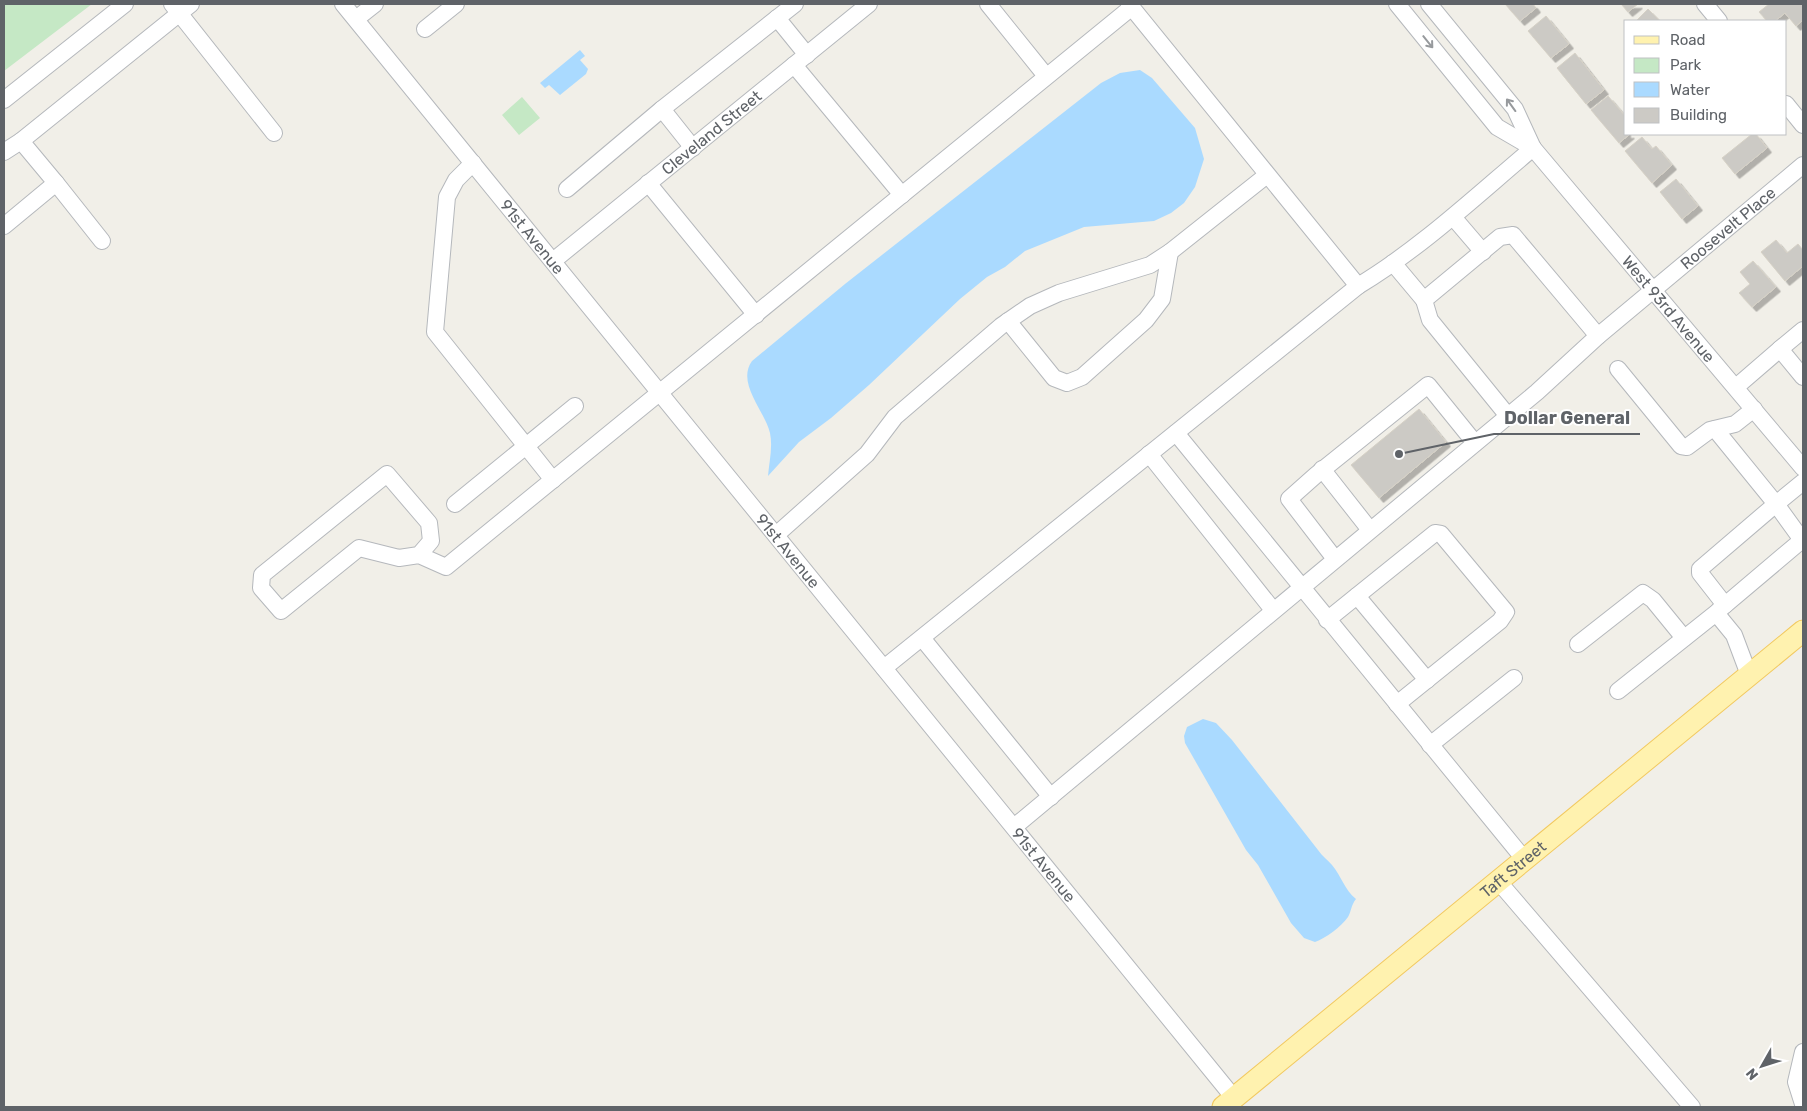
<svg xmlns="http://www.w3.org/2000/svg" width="1807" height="1111" font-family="Rubik,sans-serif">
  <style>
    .green { fill: #c5e8c5 }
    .water { fill: #aadaff }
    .building { fill: #cccac5; stroke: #d6d1c6; filter: url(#shadow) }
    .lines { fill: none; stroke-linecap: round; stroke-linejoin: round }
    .minor-casing { stroke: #b5b8bc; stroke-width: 18 }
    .major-casing { stroke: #f2c960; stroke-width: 23 }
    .minor { stroke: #fff; stroke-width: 16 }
    .major { stroke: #fff2af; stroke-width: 21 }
    .oneway { stroke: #979a9d }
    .labels { text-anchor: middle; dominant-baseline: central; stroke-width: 4; stroke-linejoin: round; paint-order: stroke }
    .street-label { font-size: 16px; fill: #5f6368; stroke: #fff }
    .leader { fill: none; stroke: #5f6368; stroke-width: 2 }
    .callout-dot { fill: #5f6368; stroke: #fff; stroke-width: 2 }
    .callout-label { font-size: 18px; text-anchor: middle; font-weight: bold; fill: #5f6368; stroke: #fff; stroke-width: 4; stroke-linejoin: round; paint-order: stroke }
  </style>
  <defs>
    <filter id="shadow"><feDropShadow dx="4.5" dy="4.5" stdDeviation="0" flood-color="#0004"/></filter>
  </defs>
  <rect width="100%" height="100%" fill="#f1efe8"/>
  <path class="green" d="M 4,4 L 92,4 L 4,71 Z
    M 522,97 L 540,118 L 519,135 L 502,115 Z"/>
  <path class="water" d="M 580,50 L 585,56 L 580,60 L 588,69 L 586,74 L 560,95 L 549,85 L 545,88 L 540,83 Z
    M 1140,70 L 1152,78 L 1195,128 L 1204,159 L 1195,187 L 1184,203 L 1171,213 L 1154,221 L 1084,227 L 1025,251 L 1005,267 L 987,277 L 960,299 L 869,385 L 831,418 L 799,442 L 768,476 C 769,463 773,447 770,433 C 765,411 736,383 752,361 L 845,284 L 1101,83 L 1120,73 Z
    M 1203,719 L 1216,723 L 1232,740 L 1318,850 C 1322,856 1328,860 1332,865 C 1342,877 1344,889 1356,899 C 1351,905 1351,912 1348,917 C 1341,927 1326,938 1315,942 L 1304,938 L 1291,923 L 1258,865 L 1246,850 L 1185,743 L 1184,736 L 1187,727 Z"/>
  <path class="building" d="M 1505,4 L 1533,4 L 1536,8 L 1520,21 Z
    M 1621,4 L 1638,4 L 1628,12 Z
    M 1769,4 L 1803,4 L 1803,20 L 1796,26 L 1785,13 L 1775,21 L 1767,21 L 1759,12 Z
    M 1648,9 L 1660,21 L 1636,21 Z
    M 1546,16 L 1569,44 L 1551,58 L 1528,31 Z
    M 1575,53 L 1604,90 L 1586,104 L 1557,68 Z
    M 1608,96 L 1626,117 L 1626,134 L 1630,134 L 1619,143 L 1591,110 Z
    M 1752,134 L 1756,134 L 1767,148 L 1735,174 L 1722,158 Z
    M 1642,137 L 1652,149 L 1656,146 L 1672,165 L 1652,183 L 1625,151 Z
    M 1676,179 L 1698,206 L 1682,219 L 1660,192 Z
    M 1776,240 L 1787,253 L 1798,244 L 1803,250 L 1803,266 L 1785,281 L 1761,252 Z
    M 1753,261 L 1776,287 L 1752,307 L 1739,293 L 1750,284 L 1740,272 Z
    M 1419,409 L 1446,442 L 1379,498 L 1351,465 Z"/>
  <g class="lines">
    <defs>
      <g id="minor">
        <path d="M 172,4 L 274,133"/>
        <path id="s1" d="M 343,4 L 1234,1098"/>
        <path d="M 988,4 L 1046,76"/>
        <path d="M 1129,4 L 1358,286"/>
        <path d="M 1397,4 L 1497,127 L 1533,148"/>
        <path id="s2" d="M 1429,4 L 1515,109 L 1533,148 L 1803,468"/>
        <path d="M 1705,4 L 1719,21"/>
        <path d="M 777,18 L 807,55"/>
        <path d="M 356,19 L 375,4"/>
        <path d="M 425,29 L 456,4"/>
        <path d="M 794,65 L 902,195"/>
        <path d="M 4,100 L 125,4"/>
        <path d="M 1786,104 L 1803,125"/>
        <path d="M 662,109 L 693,148"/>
        <path d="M 4,152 L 21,141"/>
        <path d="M 473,163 L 456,180 L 447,197 L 435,332 L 553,480"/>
        <path d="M 56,183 L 102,241"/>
        <path d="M 648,183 L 756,315"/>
        <path d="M 567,189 L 662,109 L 795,4"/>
        <path d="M 1453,217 L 1483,252"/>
        <path d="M 4,226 L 56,183 L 21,141 L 191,4"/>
        <path id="s3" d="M 553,261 L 869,4"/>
        <path d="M 1393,263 L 1424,300"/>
        <path d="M 1008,321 L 1054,378 L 1067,383 L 1082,377 L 1146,320 L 1162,299 L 1170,252"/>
        <path d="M 1780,349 L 1803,330"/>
        <path d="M 1618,369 L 1681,446 L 1687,447 L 1710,430 L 1735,424 L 1754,409"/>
        <path d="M 1736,387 L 1780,349 L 1803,377"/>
        <path d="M 1508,416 L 1430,320 L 1424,300 L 1500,237 L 1513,235 L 1598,336"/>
        <path d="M 1715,429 L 1776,504 L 1700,569 L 1700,573 L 1725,605"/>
        <path d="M 1176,433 L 1524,859"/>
        <path d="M 1149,454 L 1273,610"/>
        <path d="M 1322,469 L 1370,530"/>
        <path d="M 455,504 L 575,406"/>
        <path d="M 776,535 L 867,454 L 895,417 L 1001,326 L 1030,306 L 1059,293 L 1150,265 L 1170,252 L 1267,175"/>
        <path d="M 419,555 L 431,541 L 429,523 L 387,474 L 262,575 L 261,588 L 281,611 L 359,548 L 399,558 L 419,555 L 446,567 L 1132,7"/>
        <path d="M 1335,559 L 1289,499 L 1316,475 L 1428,385 L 1475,443"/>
        <path d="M 1357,596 L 1427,680"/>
        <path d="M 1718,611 L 1802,540 L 1776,504 L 1803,482"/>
        <path d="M 1327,620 L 1435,533 L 1441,534 L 1506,612 L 1500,621 L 1397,704"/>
        <path d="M 922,638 L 1051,797"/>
        <path d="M 1578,644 L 1643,593 L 1653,600 L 1684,638"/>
        <path d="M 884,668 L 1358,286 C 1421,248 1476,196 1533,148"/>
        <path d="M 1618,691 L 1716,613 L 1734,635 L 1749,675"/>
        <path d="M 1430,745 L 1514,678"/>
        <path id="s4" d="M 1014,827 L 1537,392 L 1598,336 L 1803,165"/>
        <path d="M 1498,881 L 1692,1107"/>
        <path d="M 1803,1052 L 1796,1082 L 1803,1104"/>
      </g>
      <g id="major">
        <path id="s5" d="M 1223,1107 L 1803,631"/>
      </g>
    </defs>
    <use href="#minor" class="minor-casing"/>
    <use href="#major" class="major-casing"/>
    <use href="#minor" class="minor"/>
    <use href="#major" class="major"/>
  </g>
  <defs><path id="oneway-shaft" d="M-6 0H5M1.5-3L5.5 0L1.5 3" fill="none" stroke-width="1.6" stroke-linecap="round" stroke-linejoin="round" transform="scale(1.25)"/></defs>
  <g class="oneway">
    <use href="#oneway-shaft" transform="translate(1428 42) rotate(51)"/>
    <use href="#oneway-shaft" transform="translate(1511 105) rotate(-126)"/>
  </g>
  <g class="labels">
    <g class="street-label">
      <text stroke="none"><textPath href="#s3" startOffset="204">Cleveland Street</textPath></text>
      <text stroke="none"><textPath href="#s4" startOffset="932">Roosevelt Place</textPath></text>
      <text stroke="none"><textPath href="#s1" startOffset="300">91st Avenue</textPath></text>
      <text stroke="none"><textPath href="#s2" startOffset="389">West 93rd Avenue</textPath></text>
      <text stroke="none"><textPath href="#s1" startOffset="705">91st Avenue</textPath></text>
      <text stroke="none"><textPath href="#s1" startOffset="1110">91st Avenue</textPath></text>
      <text stroke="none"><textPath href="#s5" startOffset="375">Taft Street</textPath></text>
    </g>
  </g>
  <path class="leader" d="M1399 454L1494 434H1640"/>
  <circle class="callout-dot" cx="1399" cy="454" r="5"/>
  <g class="callout-label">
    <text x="1567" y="424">Dollar General</text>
  </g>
  <rect width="1807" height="1111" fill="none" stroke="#5f6368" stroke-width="10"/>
  <rect x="1624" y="20" width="162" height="115" fill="#ffffff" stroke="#bfc1c3"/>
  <rect x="1634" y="36" width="25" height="8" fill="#fff2af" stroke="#bfc1c3"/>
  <text x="1670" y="45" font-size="15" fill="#5f6368">Road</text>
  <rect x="1634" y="58" width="25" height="15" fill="#c5e8c5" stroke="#bfc1c3"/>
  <text x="1670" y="70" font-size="15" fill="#5f6368">Park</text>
  <rect x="1634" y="82" width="25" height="15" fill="#aadaff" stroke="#bfc1c3"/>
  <text x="1670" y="95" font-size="15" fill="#5f6368">Water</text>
  <rect x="1634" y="108" width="25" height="15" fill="#cccac5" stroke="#bfc1c3"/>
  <text x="1670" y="120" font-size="15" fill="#5f6368">Building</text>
  <g transform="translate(1762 1066) rotate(231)" stroke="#ffffff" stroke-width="4" paint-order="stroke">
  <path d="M0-4L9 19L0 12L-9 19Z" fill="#5f6368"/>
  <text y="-8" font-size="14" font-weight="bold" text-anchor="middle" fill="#5f6368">N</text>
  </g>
</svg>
